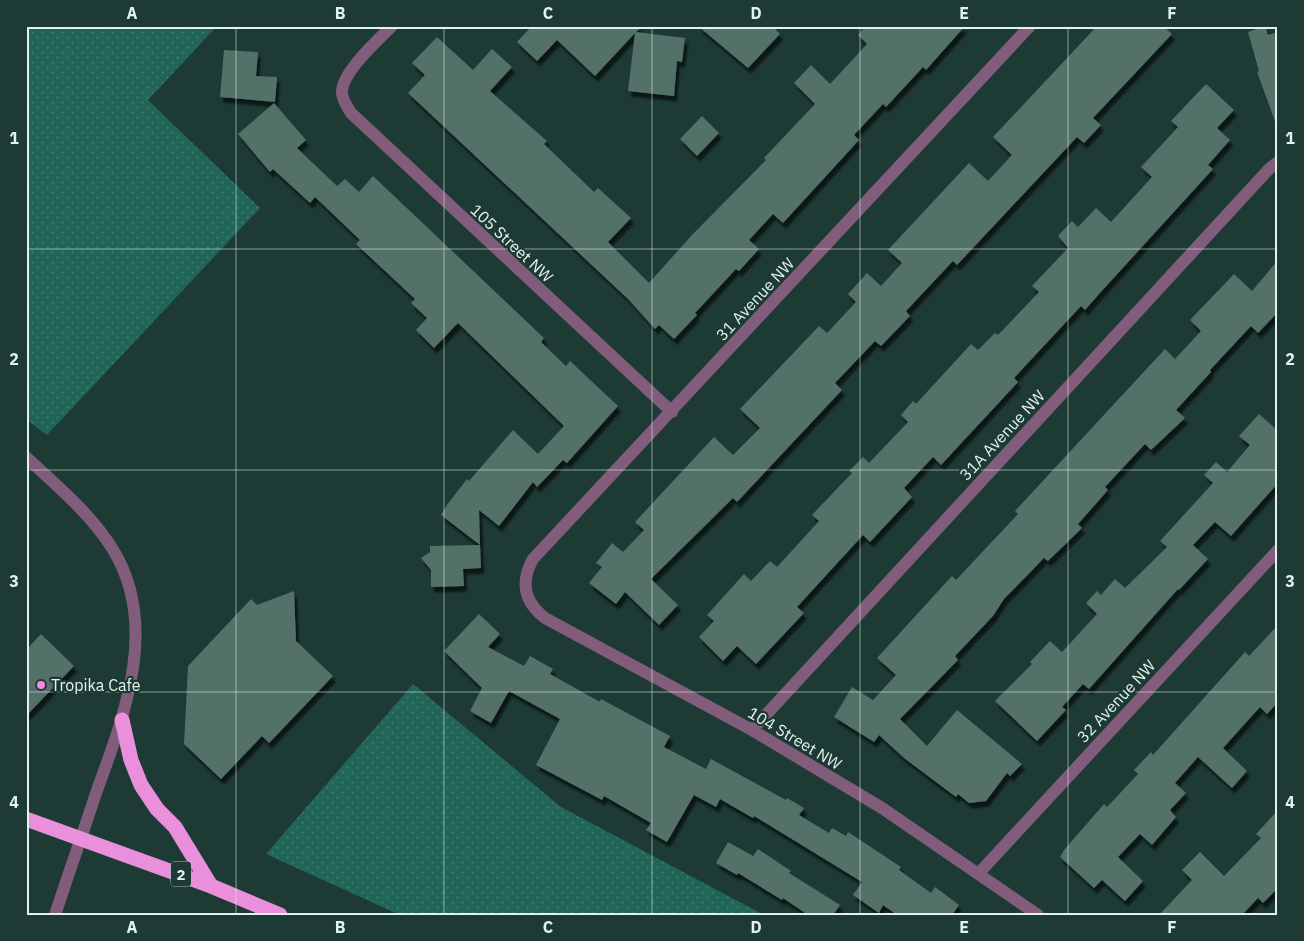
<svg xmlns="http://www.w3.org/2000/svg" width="1304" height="941" font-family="'IBM Plex Sans',sans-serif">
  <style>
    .grass { fill: url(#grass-dots) }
    .building { fill: #527169; filter: url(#shadow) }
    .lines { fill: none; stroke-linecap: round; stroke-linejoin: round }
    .street { stroke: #815c7b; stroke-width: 12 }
    .highway { stroke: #e98fdc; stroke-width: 15 }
    .grid { fill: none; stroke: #e2f3ee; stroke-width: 1; stroke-opacity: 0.55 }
    .poi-dot { fill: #f987e9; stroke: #1d3a34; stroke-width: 2 }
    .labels { text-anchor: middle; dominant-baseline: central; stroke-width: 4.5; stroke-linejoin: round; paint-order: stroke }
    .shield { fill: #1d3a34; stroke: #a7bcb6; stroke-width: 1 }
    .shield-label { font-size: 15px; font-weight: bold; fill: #e2f3ee }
    .street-label { font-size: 16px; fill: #e2f3ee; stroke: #1d3a34 }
    .poi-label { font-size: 16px; fill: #e2f3ee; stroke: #1d3a34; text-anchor: start }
    .neatline { fill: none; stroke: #e2f3ee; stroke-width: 2 }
    .grid-label { font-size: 16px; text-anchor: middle; font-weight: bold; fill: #e2f3ee }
  </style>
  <defs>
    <pattern id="grass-dots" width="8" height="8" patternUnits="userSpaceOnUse" patternTransform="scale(1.25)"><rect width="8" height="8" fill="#206557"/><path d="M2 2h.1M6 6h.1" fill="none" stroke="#407c6f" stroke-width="1.8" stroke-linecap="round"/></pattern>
    <filter id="shadow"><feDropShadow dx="3" dy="5.5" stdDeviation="1" flood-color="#0009"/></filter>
  </defs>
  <rect width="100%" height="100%" fill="#1d3a34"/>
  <path class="grass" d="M 26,26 L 217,26 L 148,100 L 260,208 L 47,435 L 26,419 Z
    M 413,684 L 561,807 L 764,915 L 400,915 L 266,854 Z"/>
  <path class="building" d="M 532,26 L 642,26 L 636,32 L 685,38 L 682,62 L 677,61 L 674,96 L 628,91 L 635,33 L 595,76 L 557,40 L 537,61 L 517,42 Z
    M 698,26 L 772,26 L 780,34 L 748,68 Z
    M 866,26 L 965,26 L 926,70 L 923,67 L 886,107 L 883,104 L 854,135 L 859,140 L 783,223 L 773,214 L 749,240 L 759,249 L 739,271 L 736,269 L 695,313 L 697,315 L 674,339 L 659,325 L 655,329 L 629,300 L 408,93 L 425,75 L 412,63 L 437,37 L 473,70 L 492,49 L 512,67 L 490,91 L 547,141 L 544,144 L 594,192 L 598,188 L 631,218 L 608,242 L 649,283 L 691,236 L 766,160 L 764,158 L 815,104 L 794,83 L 811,65 L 830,84 L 867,44 L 858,35 Z
    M 1097,26 L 1163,26 L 1172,34 L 1093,118 L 1101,125 L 1084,143 L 1077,137 L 957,265 L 953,261 L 906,311 L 910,316 L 881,346 L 875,341 L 835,383 L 842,390 L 737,502 L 733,498 L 651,579 L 678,605 L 659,625 L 625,592 L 616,604 L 589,583 L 602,567 L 596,563 L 612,543 L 623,552 L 644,530 L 635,522 L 714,437 L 733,455 L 760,428 L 740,409 L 819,326 L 827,333 L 856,302 L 848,294 L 867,273 L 881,286 L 902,263 L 888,250 L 969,163 L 988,181 L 1012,155 L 993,137 Z
    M 1265,26 L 1268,35 L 1278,32 L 1278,124 L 1276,124 L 1257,72 L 1259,71 L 1248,32 Z
    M 224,50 L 258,52 L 256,76 L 277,77 L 275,102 L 220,97 Z
    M 1206,84 L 1234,110 L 1217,128 L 1230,140 L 1208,165 L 1213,169 L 1099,294 L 1085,310 L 1081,306 L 1014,378 L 1018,382 L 941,465 L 933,457 L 904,488 L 912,497 L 870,542 L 863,535 L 797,607 L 804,613 L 756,664 L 737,646 L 723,661 L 699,637 L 714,621 L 707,615 L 744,574 L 751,581 L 770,561 L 777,567 L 819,521 L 812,515 L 852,473 L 849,471 L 863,457 L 869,463 L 908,422 L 901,415 L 913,401 L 916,404 L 971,344 L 978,350 L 995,333 L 998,335 L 1039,292 L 1032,286 L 1068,248 L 1058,236 L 1072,221 L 1078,227 L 1096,208 L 1111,222 L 1152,177 L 1141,167 L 1178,127 L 1171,121 Z
    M 274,103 L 306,140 L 297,148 L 337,186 L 345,179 L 359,192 L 373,176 L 544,338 L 541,342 L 566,366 L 570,361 L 618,406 L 567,463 L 563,460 L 537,487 L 533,482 L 499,526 L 479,510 L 480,545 L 441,515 L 447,505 L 467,479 L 469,481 L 513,430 L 538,454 L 564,426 L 458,323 L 434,348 L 416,330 L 427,318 L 411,303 L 415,299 L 356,244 L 360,240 L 315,197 L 310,203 L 273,169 L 270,172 L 238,134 Z
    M 702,116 L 719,133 L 697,156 L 680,139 Z
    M 1278,260 L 1278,312 L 1258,333 L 1251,326 L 1210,370 L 1211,372 L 1176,410 L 1185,418 L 1151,450 L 1145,444 L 1105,487 L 1108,490 L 1078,524 L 1082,528 L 1048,561 L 1044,558 L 1004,599 L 993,616 L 955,656 L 958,660 L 900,719 L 927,746 L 957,710 L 1022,764 L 1010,776 L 1007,773 L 986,801 L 969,803 L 958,794 L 956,797 L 904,758 L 879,735 L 874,742 L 834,717 L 852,687 L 873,700 L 896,675 L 877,658 L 952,576 L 956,580 L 1018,514 L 1015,511 L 1165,349 L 1175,359 L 1201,331 L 1190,320 L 1234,274 L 1252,291 Z
    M 1259,414 L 1278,431 L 1278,483 L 1231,536 L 1215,522 L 1193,545 L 1208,559 L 1179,590 L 1178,589 L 1089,689 L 1083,684 L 1062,707 L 1066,710 L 1037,741 L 995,701 L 1032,664 L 1030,662 L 1050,641 L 1062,652 L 1097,614 L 1086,603 L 1097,591 L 1101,595 L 1115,579 L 1125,588 L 1167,547 L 1160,541 L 1213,483 L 1204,475 L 1216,462 L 1227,472 L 1250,445 L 1239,436 Z
    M 480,545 L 481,568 L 463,569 L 464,586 L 431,587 L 431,570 L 421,558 L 430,552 L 430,546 Z
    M 294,591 L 296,641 L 333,676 L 269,743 L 262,736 L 221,779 L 184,744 L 188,666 L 251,599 L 257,605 Z
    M 479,614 L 500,634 L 488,647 L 524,666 L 530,656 L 553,669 L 550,674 L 600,702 L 601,699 L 670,736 L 664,747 L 706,769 L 711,759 L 786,800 L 787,798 L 804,808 L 799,815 L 829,833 L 832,828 L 846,836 L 848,832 L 901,867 L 899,870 L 931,893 L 935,887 L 959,905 L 952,915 L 897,915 L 883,905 L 879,913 L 853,895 L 862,882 L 754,816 L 753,818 L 720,799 L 716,807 L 694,795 L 667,842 L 646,830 L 651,823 L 604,796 L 602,800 L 536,765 L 560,719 L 509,691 L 491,723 L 470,711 L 482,688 L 444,651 Z
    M 1278,625 L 1278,702 L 1267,714 L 1260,707 L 1223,748 L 1247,771 L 1232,788 L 1198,757 L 1175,783 L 1186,793 L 1170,810 L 1176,817 L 1152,845 L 1140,834 L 1118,857 L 1143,881 L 1125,901 L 1102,880 L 1094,888 L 1060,857 L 1064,850 L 1104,804 L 1107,807 L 1138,774 L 1134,770 L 1151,752 L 1153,755 L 1245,652 L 1249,656 Z
    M 41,634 L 74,666 L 26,716 L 26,650 Z
    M 1278,810 L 1278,888 L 1263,903 L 1258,898 L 1242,915 L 1159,915 L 1192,880 L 1182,870 L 1200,852 L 1224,876 L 1261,838 L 1256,834 Z
    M 728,842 L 753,856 L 758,849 L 791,871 L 789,873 L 840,905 L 833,915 L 808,915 L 783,898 L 782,900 L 738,873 L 737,875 L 716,863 Z"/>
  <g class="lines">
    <path class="street" d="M 392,26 C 378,40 342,72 342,92 C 342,100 347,106 351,113 L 672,412
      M 1030,26 L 533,559 C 520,582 524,602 545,618 L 752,730 L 882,808 L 1038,915
      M 26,457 C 56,485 90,513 112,548 C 161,626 123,718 95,796 C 82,836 68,875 55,915
      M 752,730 L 1269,169 L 1278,162
      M 979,873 L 1278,550"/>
    <path class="highway" d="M 122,720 L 131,760 L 141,785 L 157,809 L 175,827 L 211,886
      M 26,819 L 211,886 L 280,915"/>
  </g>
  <path class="grid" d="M 236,26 L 236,915M 444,26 L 444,915M 652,26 L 652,915M 860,26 L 860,915M 1068,26 L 1068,915M 26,249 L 1278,249M 26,470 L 1278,470M 26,692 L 1278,692"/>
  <circle class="poi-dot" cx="41" cy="685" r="5"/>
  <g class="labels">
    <rect class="shield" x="171" y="861.5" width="20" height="25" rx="4"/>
    <g class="shield-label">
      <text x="181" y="874">2</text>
    </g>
    <g class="street-label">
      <text transform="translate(512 243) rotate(43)">105 Street NW</text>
      <text transform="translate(755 299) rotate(-47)">31 Avenue NW</text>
      <text transform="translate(1002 435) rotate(-47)">31A Avenue NW</text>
      <text transform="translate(1116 701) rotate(-47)">32 Avenue NW</text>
      <text transform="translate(795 738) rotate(31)">104 Street NW</text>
    </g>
    <g class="poi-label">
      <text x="51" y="685">Tropika Cafe</text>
    </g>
  </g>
  <rect width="1304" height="941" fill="none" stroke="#1d3a34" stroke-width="55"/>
  <rect x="28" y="28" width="1248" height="886" class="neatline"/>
  <g class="grid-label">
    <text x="132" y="19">A</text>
    <text x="340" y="19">B</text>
    <text x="548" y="19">C</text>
    <text x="756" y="19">D</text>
    <text x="964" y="19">E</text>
    <text x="1172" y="19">F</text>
    <text x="14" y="144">1</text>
    <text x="1290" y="144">1</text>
    <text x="14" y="365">2</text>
    <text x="1290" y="365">2</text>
    <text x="14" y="587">3</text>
    <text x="1290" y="587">3</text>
    <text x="14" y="808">4</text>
    <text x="1290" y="808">4</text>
    <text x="132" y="933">A</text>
    <text x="340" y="933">B</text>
    <text x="548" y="933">C</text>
    <text x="756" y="933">D</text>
    <text x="964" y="933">E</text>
    <text x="1172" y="933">F</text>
  </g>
</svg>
